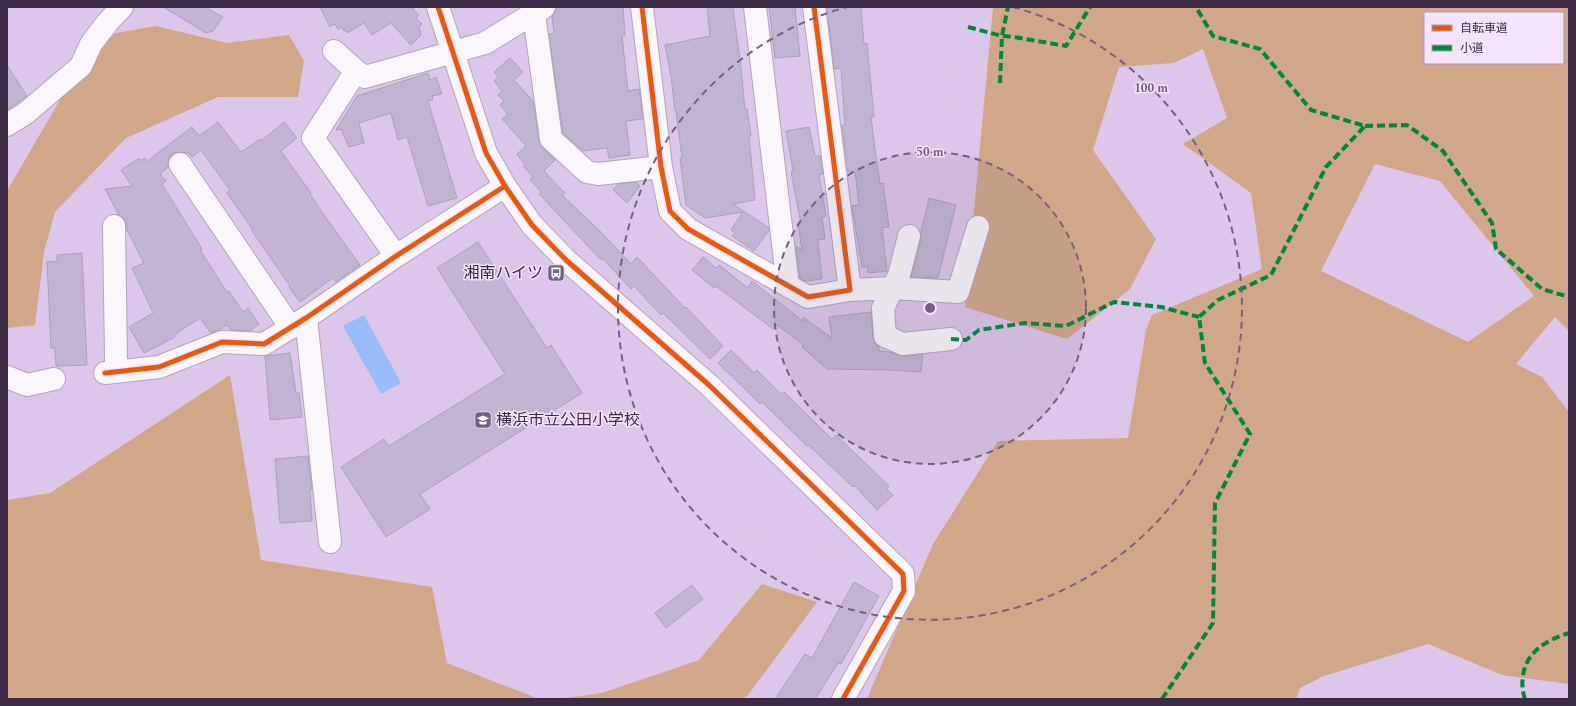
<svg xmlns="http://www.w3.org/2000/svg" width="1576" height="706" font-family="Spectral,'Noto Sans JP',serif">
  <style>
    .forest { fill: #d0a789; fill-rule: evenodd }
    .water { fill: #97bcf7 }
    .building { fill: #c0b4d1; stroke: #aca0bc }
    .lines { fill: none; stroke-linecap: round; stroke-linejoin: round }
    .minor-casing { stroke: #b4a3bf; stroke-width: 24 }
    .path { stroke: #d2cbd5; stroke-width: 2.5; stroke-dasharray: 1 3; stroke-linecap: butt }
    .minor { stroke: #faf6fc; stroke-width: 22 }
    .quiet { stroke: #00873e; stroke-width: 4; stroke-dasharray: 8 4; stroke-linecap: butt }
    .cycleway-casing { stroke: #f4e4fe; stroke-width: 8 }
    .cycleway { stroke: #e8590c; stroke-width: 5 }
    .ring { fill: none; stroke: #73617e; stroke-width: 2; stroke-dasharray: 7 5 }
    .labels { text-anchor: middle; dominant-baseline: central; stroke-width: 3; stroke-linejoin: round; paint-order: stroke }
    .poi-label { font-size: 16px; fill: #3b2b44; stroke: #f4e4fe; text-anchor: end }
    .centre { fill: #73617e; stroke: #f4e4fe; stroke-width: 2 }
    .ring-label { font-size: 12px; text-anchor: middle; font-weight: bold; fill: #73617e; stroke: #f4e4fe; stroke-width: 3; stroke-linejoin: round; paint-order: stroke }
  </style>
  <rect width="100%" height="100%" fill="#dcc6e9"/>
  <path class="forest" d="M 993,7 L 1569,7 L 1569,331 L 1555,317 L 1516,364 L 1542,377 L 1569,412 L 1569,684 L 1502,675 L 1428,644 L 1324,676 L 1300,688 L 1296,699 L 867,699 L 933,544 L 998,441 L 1128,438 L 1146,330 L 1152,315 L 1262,269 L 1251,193 L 1183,144 L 1227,118 L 1203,49 L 1174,63 L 1119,67 L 1093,150 L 1156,239 L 1130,289 L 1067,339 L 965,307 ZM 1425,13 L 1563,13 L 1563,63 L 1425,63 ZM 1375,164 L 1440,181 L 1534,296 L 1468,342 L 1321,271 Z
    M 156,26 L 227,43 L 289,35 L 304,61 L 298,97 L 218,97 L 126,138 L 55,212 L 44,252 L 35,325 L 7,328 L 7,191 L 82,62 L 116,33 Z
    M 230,375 L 261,560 L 432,587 L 447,663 L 539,699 L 7,699 L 7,500 L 50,493 Z
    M 762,584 L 817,602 L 748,695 L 742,699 L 559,699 L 602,693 L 699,660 Z"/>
  <path class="water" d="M 364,315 L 401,383 L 381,394 L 343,326 Z"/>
  <path class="building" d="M 163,7 L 205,7 L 223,17 L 213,31 L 206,33 Z
    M 320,7 L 415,7 L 413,9 L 419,15 L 416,18 L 422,24 L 419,27 L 421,35 L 411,45 L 391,23 L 372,35 L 364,23 L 347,33 L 346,30 L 344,31 L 341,27 L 338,29 L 335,24 L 330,27 Z
    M 556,7 L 623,7 L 625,36 L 622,36 L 628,91 L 639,89 L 643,119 L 626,121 L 630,155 L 609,158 L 607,148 L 583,151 L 563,133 L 549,34 L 554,33 L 552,16 L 555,13 Z
    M 707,7 L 733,7 L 741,68 L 745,110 L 747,109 L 751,136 L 749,136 L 755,200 L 733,204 L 769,228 L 769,230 L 754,251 L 732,236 L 735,233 L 731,230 L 743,212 L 705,218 L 686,205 L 680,158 L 682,158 L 676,111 L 675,111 L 671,76 L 665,45 L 710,36 Z
    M 769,7 L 795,7 L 800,56 L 775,58 Z
    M 827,7 L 861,7 L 864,44 L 867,43 L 874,117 L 871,117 L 875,149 L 880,184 L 883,183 L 889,227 L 882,228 L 887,271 L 868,273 L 867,266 L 862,267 L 852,206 L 859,205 L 855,171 L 848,172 L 842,125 L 845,125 L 841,68 L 834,69 Z
    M 510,58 L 523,72 L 514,80 L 533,101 L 539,141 L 543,148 L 555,160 L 544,171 L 565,193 L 562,195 L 601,232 L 631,264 L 637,257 L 685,308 L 686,307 L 723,346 L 710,359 L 663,313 L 661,315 L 634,286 L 631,289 L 603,259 L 601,260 L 539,194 L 541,192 L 530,179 L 533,177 L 524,167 L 525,165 L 517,154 L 526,146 L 502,119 L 508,114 L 500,105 L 504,101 L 498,95 L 502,91 L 494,81 L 498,77 L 494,72 Z
    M 7,65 L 27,96 L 7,110 Z
    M 428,73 L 430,80 L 436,77 L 442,94 L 432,96 L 433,100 L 428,101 L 457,198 L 428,206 L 407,137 L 398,140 L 391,113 L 359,123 L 364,143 L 349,147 L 341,129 L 336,130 L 357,96 Z
    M 218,122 L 241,152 L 260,139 L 261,141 L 284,122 L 297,138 L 281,151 L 311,193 L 310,194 L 322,212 L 360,265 L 336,282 L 333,278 L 300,302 L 289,287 L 290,286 L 252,231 L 253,230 L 227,193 L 230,190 L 201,150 L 192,157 L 188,152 L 186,153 L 179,152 L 173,153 L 169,159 L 168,167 L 160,174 L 166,181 L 162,184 L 202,249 L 200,250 L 227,292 L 229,291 L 243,312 L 248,308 L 259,324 L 250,331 L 231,330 L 227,325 L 219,330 L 211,333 L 200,318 L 174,335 L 175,337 L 144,353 L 129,327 L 153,313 L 132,268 L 144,263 L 127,230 L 125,220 L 119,215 L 105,189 L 132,186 L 121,170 L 139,158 L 140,161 L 145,158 L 147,161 L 192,127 L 199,136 Z
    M 809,127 L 815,156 L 820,156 L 823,174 L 819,175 L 826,216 L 822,217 L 825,239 L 818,240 L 822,279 L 805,281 L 800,278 L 796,246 L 802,250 L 798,223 L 801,223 L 791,172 L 793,171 L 786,131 Z
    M 636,182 L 640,186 L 627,203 L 613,190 L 618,184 Z
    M 929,198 L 956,205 L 938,278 L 911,277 L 921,239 L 921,232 Z
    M 478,242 L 547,348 L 551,345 L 582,393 L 420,494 L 430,509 L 386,537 L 341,467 L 384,439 L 389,446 L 505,374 L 437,268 Z
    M 82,253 L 87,365 L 56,366 L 55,348 L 51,348 L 47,262 L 57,261 L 57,255 Z
    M 703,257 L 716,268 L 719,265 L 748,288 L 752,281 L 804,322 L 803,317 L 832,338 L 829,317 L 871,312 L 873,337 L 875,343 L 879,347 L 879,351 L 889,352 L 904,356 L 923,354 L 921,372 L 890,370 L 827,369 L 802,347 L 804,345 L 777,325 L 773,329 L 716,286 L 714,288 L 692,270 Z
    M 731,350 L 754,373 L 757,370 L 781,394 L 784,392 L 832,439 L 836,435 L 889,486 L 887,489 L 893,495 L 877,510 L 855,486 L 853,487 L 808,445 L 807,446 L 762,402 L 760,404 L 718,363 Z
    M 290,353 L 296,393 L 299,393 L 302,417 L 270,420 L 265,356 Z
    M 308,456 L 312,489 L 310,489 L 312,521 L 280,523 L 275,459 Z
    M 854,582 L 879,596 L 841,664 L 838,663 L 815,699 L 775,699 L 805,654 L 812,658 Z
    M 692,585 L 703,599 L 666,628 L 655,613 Z"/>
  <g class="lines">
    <defs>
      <path id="minor" d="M 438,7 L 486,153 L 505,186 L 532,225 L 566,260 L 709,385 L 903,574 L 904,591 L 843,699
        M 533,7 L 551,139 L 587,172 L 598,174 L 661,167
        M 642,7 L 661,167 L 670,211 L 688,229 L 808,297 L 850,290 L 814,7
        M 755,7 L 788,286
        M 334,51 L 356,71
        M 7,125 L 26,113 L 81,66 L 91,44 L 107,23 L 122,7
        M 180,164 L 291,328
        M 114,226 L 116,359 L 118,370
        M 909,236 L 899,275 L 883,308 L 885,336 L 903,344 L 951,339
        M 396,256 L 313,138 L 356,71 L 365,77 L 485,43 L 544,7
        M 850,290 L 892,288 L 958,292 L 978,227
        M 306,318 L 330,542
        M 105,373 L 159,367 L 222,342 L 264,344 L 306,318 L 396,256 L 505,186
        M 7,377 L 27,385 L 54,379"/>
    </defs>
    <use href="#minor" class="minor-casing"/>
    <path class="path" d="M 285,7 L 288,17 L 312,27 L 320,35
      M 915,217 L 968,27
      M 74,376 L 85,375
      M 721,530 L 848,560 L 853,554"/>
    <use href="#minor" class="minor"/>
    <path class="quiet" d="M 968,27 L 1002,36 L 1014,37 L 1066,46 L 1090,7
      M 1000,83 L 1002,36 L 1008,7
      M 1365,126 L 1407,125 L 1443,151 L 1492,223 L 1496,249 L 1542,289 L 1569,297
      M 951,339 L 966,340 L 979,330 L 1025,323 L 1066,326 L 1114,302 L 1161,307 L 1199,317
      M 1162,699 L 1213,623 L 1215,503 L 1250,434 L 1205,363 L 1199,317 L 1218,300 L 1271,275 L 1326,167 L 1365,126 L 1311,110 L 1260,49 L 1213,36 L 1196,7
      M 1525,699 C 1520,686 1522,666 1532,655 C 1540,644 1556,637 1569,633"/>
    <defs>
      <path id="cycleway" d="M 438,7 L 486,153 L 505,186 L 532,225 L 566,260 L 709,385 L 903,574 L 904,591 L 843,699
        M 642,7 L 661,167 L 670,211 L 688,229 L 808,297 L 850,290 L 814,7
        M 105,373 L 159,367 L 222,342 L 264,344 L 306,318 L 396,256 L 505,186"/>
    </defs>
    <use href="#cycleway" class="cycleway-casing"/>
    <use href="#cycleway" class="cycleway"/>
  </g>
  <circle cx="930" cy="308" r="156" fill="#73617e" fill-opacity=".12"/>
  <g class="ring">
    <circle cx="930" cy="308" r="156"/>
    <path d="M1013 7A312 312 0 1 1 847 7"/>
  </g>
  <defs>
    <symbol id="bus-square" viewBox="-11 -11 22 22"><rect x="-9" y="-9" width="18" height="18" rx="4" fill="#73617e" stroke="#f4e4fe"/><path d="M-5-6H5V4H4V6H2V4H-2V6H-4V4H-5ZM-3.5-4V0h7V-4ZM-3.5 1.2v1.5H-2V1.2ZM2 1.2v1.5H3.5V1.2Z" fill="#fff"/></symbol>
    <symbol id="school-square" viewBox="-11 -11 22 22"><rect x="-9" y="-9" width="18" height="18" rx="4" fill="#73617e" stroke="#f4e4fe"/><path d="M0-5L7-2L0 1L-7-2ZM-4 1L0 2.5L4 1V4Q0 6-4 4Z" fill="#fff"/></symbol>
  </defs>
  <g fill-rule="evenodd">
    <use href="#bus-square" x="546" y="263" width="20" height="20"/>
    <use href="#school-square" x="473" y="410" width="20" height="20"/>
  </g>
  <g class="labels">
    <g class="poi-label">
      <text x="543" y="273">湘南ハイツ</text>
      <text x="496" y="420" text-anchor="start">横浜市立公田小学校</text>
    </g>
  </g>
  <circle cx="930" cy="308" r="6" class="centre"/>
  <g class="ring-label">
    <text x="1151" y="92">100 m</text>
    <text x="930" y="156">50 m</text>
  </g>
  <rect width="1576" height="706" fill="none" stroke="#3b2b44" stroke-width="16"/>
  <rect x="1424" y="12" width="140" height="52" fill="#f4e4fe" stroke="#aa9ab4"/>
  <rect x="1432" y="25" width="20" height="6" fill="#e8590c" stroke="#aa9ab4"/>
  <text x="1460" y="32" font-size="12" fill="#3b2b44">自転車道</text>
  <rect x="1432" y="45" width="20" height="6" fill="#00873e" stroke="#aa9ab4"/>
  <text x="1460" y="52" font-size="12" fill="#3b2b44">小道</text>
</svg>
